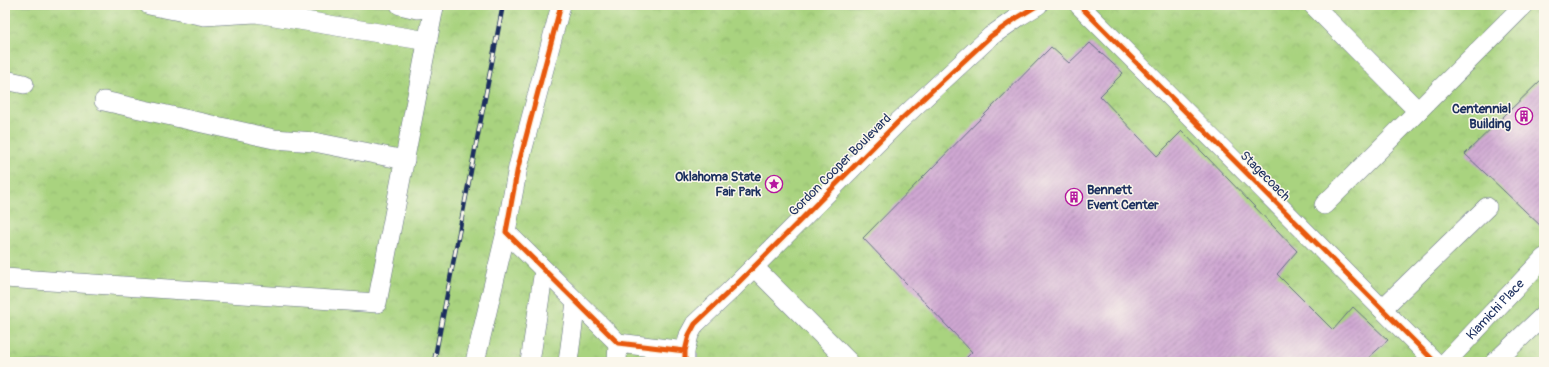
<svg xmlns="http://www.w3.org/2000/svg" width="1549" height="367" font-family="Pangolin,sans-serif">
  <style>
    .park { fill: url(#park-crowns); stroke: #62816e }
    .building { fill: url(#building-hatch) }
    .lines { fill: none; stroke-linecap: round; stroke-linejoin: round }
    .minor-casing { stroke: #646f83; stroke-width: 20 }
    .minor { stroke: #fff; stroke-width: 19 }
    .rail-casing { stroke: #1b2f5e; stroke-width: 4.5 }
    .rail { stroke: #fbf7ec; stroke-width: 3; stroke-dasharray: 9; stroke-linecap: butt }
    .cycleway-casing { stroke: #fbf7ec; stroke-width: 8 }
    .cycleway { stroke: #e8590c; stroke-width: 5 }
    .labels { text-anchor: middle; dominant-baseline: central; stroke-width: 3; stroke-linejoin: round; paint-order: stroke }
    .poi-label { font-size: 13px; font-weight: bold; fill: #1b2f5e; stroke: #fbf7ec; text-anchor: end }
    .street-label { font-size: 13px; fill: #1b2f5e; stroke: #fbf7ec }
  </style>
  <defs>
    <pattern id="park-crowns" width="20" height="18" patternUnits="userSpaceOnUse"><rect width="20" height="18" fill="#a9d37f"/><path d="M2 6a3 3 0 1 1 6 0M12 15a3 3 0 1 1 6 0" fill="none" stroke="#91b570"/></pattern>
    <pattern id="building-hatch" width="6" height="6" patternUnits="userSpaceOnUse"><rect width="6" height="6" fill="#cfa7d2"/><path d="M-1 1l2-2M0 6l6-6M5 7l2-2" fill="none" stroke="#a788ae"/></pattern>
  </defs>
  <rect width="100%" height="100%" fill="#fbf7ec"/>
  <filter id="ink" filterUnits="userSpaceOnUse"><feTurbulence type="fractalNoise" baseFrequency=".025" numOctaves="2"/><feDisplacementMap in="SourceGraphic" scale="8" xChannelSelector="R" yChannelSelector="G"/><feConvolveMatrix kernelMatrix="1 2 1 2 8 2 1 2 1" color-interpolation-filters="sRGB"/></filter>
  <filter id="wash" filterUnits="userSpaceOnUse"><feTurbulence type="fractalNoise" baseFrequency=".012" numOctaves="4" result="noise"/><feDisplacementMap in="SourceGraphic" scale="16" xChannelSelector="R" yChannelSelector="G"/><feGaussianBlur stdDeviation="0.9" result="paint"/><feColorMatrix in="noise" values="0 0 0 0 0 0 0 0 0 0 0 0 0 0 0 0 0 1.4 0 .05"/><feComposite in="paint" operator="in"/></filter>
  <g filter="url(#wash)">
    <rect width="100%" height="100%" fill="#ece6c8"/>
    <path class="park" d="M 5,5 L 1544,5 L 1544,362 L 5,362 Z"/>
    <g id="blocks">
      <path class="building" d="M 1090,43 L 1123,73 L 1100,96 L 1157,156 L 1182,131 L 1297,251 L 1277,274 L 1333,330 L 1353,307 L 1388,340 L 1364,362 L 962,362 L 972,352 L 863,238 L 1051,47 L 1069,63 Z
        M 1544,77 L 1544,229 L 1465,154 Z"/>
    </g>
  </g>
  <g filter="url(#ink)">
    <use href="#blocks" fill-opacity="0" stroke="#646f83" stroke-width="1"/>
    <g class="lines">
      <defs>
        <g id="minor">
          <path d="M 149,5 L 204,16 L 256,13 L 428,41"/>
          <path d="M 400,5 L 417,9 L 434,7 L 435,5"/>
          <path d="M 561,5 L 518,167 L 506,232 L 618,343 L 685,351"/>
          <path d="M 1079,5 L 1435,362"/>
          <path d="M 1313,5 L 1418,111"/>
          <path d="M 5,80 L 24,84"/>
          <path d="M 104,101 L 274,139 L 314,142 L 405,160"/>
          <path d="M 1324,205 L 1524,5"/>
          <path d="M 754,267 L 849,362"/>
          <path d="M 5,278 L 377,303 L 434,7"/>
          <path d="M 1382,309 L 1487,207"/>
          <path d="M 475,362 L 506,232"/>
          <path d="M 530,362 L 544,270"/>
          <path d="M 568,362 L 576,302"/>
          <path d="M 617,362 L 618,343"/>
          <path d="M 685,362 L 685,351 L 689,335 L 695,324 L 733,288 L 898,122 L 991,36 L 1018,17 L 1038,5"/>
          <path id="s1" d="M 1446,362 L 1544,258"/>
          <path d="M 1495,362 L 1544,315"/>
        </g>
      </defs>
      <use href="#minor" class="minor-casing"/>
      <use href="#minor" class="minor"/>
      <defs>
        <path id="rail" d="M 434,362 L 503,5"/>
      </defs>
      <use href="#rail" class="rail-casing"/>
      <use href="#rail" class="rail"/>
      <defs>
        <path id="cycleway" d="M 561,5 L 518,167 L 506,232 L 618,343 L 685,351
          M 1079,5 L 1435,362
          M 685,362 L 685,351 L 689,335 L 695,324 L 733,288 L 898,122 L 991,36 L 1018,17 L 1038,5"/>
      </defs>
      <use href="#cycleway" class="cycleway-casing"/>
      <use href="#cycleway" class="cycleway"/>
    </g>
  </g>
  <defs>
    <symbol id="building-ring" viewBox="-11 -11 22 22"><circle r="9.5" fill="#fbf7ec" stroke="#b5179e" stroke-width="1.5"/><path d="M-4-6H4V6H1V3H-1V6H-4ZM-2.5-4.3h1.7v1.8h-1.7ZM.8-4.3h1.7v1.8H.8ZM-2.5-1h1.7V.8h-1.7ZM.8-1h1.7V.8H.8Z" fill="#b5179e"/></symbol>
    <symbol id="sight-ring" viewBox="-11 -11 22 22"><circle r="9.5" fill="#fbf7ec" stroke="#b5179e" stroke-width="1.5"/><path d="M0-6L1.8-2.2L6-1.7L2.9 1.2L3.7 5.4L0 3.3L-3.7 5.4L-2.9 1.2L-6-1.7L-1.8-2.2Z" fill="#b5179e"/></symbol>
  </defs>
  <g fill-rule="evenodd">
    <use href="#building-ring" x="1514" y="106" width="20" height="20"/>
    <use href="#sight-ring" x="764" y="174" width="20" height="20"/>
    <use href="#building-ring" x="1064" y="187" width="20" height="20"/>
  </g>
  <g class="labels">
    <g class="poi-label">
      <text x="1511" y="109">Centennial<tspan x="1511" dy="15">Building</tspan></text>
      <text x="761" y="177">Oklahoma State<tspan x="761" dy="15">Fair Park</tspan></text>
      <text x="1087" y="190" text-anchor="start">Bennett<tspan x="1087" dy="15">Event Center</tspan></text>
    </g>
    <g class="street-label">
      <text transform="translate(840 165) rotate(-45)">Gordon Cooper Boulevard</text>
      <text transform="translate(1265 176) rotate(45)">Stagecoach</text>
      <text stroke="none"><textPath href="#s1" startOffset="72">Kiamichi Place</textPath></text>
    </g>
  </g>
  <rect width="1549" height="367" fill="none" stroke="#fbf7ec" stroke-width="20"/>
</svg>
